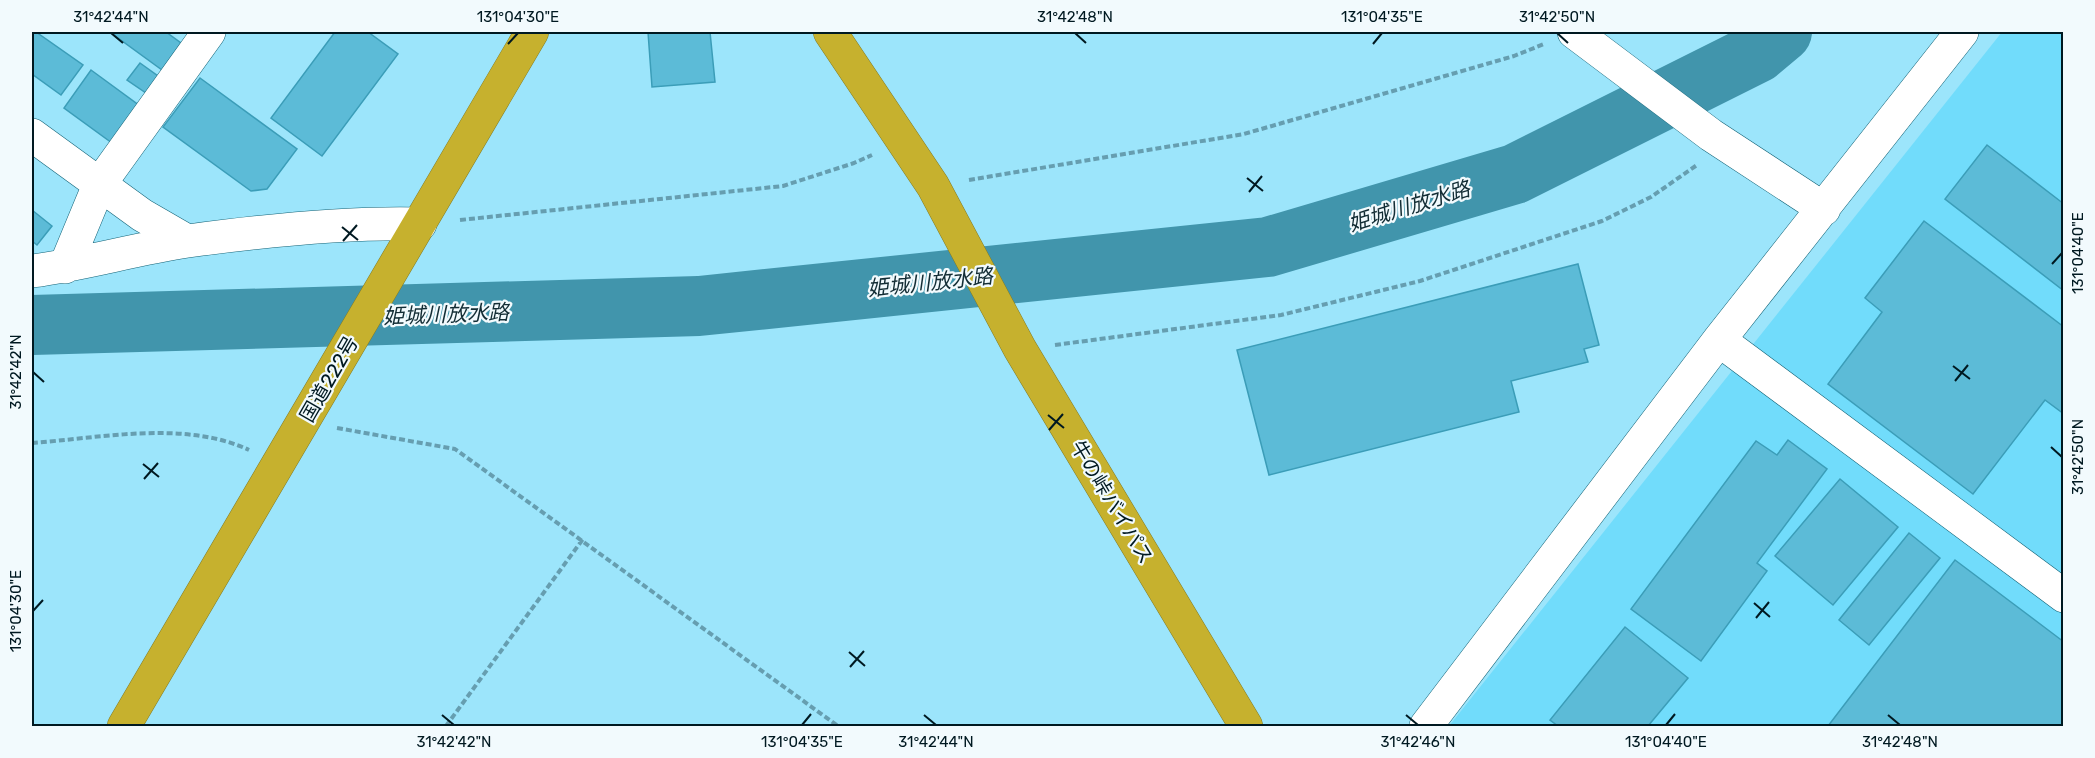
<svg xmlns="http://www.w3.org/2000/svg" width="2095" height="758" font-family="Rubik,'Noto Sans JP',sans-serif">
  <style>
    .built { fill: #71dcfb }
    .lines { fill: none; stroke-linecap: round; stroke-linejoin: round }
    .river { stroke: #4195ac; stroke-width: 60 }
    .building { fill: #5cbbd7; stroke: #3b9db8; stroke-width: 1.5 }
    .street-casing { stroke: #136377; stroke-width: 34 }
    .highway-casing { stroke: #817c29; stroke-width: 34 }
    .path { stroke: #669eb0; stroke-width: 4; stroke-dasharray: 6 3; stroke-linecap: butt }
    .street { stroke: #fff; stroke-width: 33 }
    .highway { stroke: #c6b12e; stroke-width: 33 }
    .ticks { fill: none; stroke: #001921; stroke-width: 2 }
    .labels { text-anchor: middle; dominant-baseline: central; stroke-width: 4.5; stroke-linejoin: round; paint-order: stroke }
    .street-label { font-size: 20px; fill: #001921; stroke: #f2fafd }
    .water-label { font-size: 21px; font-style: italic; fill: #132d35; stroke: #f2fafd }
    .neatline { fill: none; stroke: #001921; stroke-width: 2 }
    .ticks-label { font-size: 15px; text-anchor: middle; fill: #001921 }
  </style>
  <rect width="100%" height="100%" fill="#9ce5fb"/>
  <path class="built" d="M 2002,32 L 2063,32 L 2063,726 L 1449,726 Z"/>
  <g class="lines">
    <path class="river" d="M 32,325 L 699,306 L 1268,247 L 1515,174 L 1757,53 L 1782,32"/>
  </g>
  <path class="building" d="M 32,32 L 36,32 L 83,65 L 61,95 L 32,74 Z
    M 116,32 L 166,32 L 181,43 L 162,70 L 114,35 Z
    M 335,32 L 368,32 L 398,54 L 322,156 L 271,118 Z
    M 648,32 L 710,32 L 715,82 L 652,87 Z
    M 140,63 L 158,76 L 146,93 L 127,80 Z
    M 91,70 L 140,106 L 112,143 L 64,108 Z
    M 200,78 L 297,149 L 267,189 L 251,191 L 163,127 Z
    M 1987,145 L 2064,204 L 2064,291 L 1945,199 Z
    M 32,210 L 52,226 L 37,245 L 32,241 Z
    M 1924,221 L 2064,327 L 2064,414 L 2045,400 L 1973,494 L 1828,384 L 1882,312 L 1865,298 Z
    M 1578,264 L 1599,345 L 1584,349 L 1588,362 L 1511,381 L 1519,412 L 1269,475 L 1237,350 Z
    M 1788,440 L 1827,469 L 1757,563 L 1767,571 L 1701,661 L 1631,609 L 1756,441 L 1777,455 Z
    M 1840,479 L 1898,527 L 1833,605 L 1775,556 Z
    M 1909,533 L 1940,558 L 1869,645 L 1839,620 Z
    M 1955,560 L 2064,642 L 2064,726 L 1828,726 Z
    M 1625,627 L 1688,678 L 1648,726 L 1558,726 L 1550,720 Z"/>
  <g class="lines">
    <defs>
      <path id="street" d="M 1574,32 L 1711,135 L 1824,209
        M 32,135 L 142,215 L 187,241
        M 65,267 L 99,185 L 209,32
        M 32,271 C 84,264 135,249 188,241 C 262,231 345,222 420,224
        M 1719,340 L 2064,596
        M 1426,726 L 1719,340 L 1962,32"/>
      <path id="highway" d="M 830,32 L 933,186 L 1020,349 L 1246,726
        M 124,726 L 532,32"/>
    </defs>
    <use href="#street" class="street-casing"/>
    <use href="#highway" class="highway-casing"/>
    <path class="path" d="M 969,180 L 1244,134 L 1514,56 L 1544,44
      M 460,220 L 783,186 L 854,163 L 872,155
      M 1055,345 L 1281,315 L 1420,281 L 1602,221 L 1651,197 L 1697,165
      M 337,428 L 455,449 L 838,726
      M 32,443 C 100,438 186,420 249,450
      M 446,726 L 583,539"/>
    <use href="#street" class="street"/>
    <use href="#highway" class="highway"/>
  </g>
  <path class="ticks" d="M 111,33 L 123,43M 1075,33 L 1086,43M 1557,33 L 1568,43M 508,44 L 518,33M 1373,44 L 1382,33M 1247,178 L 1263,191M 1249,192 L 1262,176M 342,227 L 358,240M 343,241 L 357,225M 2052,264 L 2062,253M 1953,366 L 1970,379M 33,372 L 44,382M 1955,381 L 1968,365M 1048,415 L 1064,428M 1049,430 L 1063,414M 2051,447 L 2062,457M 143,464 L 159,477M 144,479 L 158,463M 1754,603 L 1770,617M 33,611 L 43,600M 1756,618 L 1769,602M 849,652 L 865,666M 850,667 L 864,651M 442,715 L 454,725M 924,715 L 936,725M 1406,715 L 1418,725M 1888,715 L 1900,725M 802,725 L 811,714M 1666,725 L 1675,714"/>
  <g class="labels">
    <g class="street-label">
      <text transform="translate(329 379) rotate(-60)">国道222号</text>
      <text transform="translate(1112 502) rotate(59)">牛の峠バイパス</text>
    </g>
    <g class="water-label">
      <text transform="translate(1409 206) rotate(-17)">姫城川放水路</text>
      <text transform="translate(930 282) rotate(-6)">姫城川放水路</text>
      <text transform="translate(446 314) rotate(-2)">姫城川放水路</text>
    </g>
  </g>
  <rect width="2095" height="758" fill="none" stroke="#f2fafd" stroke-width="66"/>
  <rect x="33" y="33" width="2029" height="692" class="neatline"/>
  <g class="ticks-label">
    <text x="111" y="22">31°42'44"N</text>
    <text x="518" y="22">131°04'30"E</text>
    <text x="1075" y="22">31°42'48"N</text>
    <text x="1382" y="22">131°04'35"E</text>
    <text x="1557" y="22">31°42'50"N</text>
    <text transform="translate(2078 253) rotate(-90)" y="5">131°04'40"E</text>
    <text transform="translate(16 372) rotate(-90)" y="5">31°42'42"N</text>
    <text transform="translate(2078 457) rotate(-90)" y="5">31°42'50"N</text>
    <text transform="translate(16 611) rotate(-90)" y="5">131°04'30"E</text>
    <text x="454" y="747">31°42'42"N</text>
    <text x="802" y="747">131°04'35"E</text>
    <text x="936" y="747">31°42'44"N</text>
    <text x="1418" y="747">31°42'46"N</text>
    <text x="1666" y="747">131°04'40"E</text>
    <text x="1900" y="747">31°42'48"N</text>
  </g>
</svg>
